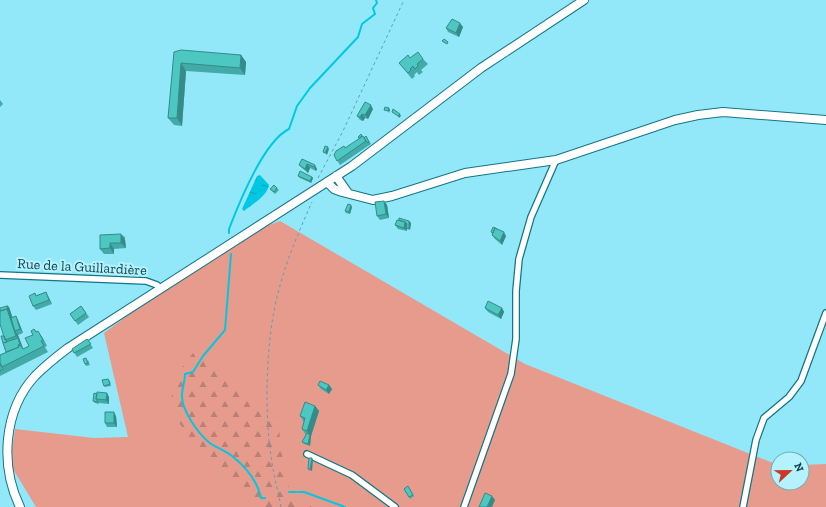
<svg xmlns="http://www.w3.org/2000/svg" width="826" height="507" font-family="'Zilla Slab',serif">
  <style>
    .grass { fill: #e69b8d }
    .forest { fill: url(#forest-firs) }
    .water { fill: url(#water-ripples) }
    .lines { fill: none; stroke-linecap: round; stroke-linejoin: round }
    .stream { stroke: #01c8e2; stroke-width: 2 }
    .street-casing { stroke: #127685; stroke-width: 8 }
    .secondary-casing { stroke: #127685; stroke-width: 10 }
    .path { stroke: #5aa1ae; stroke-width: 1; stroke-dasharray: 3 3; stroke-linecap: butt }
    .street { stroke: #fff; stroke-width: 5.5 }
    .secondary { stroke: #fff; stroke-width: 8 }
    .wall { fill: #42aba7 }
    .shaded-wall { fill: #368b88 }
    .building { fill: #4dc7c2; stroke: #368b88 }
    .labels { text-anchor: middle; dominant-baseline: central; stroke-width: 4; stroke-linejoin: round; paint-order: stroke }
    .street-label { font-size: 14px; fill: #10434b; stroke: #b4f2fe }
  </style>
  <defs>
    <pattern id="forest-firs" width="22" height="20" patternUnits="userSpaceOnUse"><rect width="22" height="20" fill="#e69b8d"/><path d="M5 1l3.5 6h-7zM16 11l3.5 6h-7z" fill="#b98075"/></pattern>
    <pattern id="water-ripples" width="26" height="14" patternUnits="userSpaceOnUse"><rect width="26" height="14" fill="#01c8e2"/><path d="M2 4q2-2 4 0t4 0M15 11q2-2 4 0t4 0" fill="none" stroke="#02a4b9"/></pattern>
  </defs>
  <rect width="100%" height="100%" fill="#92e8f9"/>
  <path class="grass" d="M 280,221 L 525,364 L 778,465 L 778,483 L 802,483 L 802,465 L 826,464 L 826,507 L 36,507 L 13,469 L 12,449 L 15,429 L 94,438 L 128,437 L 104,333 L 226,242 Z"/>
  <path class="forest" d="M 198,347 L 246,393 L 277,414 L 285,479 L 295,499 L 312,507 L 256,507 C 246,496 236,483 225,473 C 207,454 167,423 172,394 C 174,375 186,362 198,347 Z"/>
  <path class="water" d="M 260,175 L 269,185 C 267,196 253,204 244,211 L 242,209 L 257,176 Z"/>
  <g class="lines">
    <path class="stream" d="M 229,233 L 229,229 C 239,203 264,141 289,129 L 297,106 L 310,88 L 358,37 L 362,24 L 375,14 L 373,8 L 377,3 L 376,0
      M 231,254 L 225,330 L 203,356 L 193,372 L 185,374 C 185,381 182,388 182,395 C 181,410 199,435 211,444 C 218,448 226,451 232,456 C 246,467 257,480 261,498 L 265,498
      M 289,492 L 304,492 L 345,507"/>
    <defs>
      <path id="street" d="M 0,275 L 146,281 L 157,285 L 160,288
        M 307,454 L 352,475 L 395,507
        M 464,507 L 511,374 L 516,339 L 516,291 L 519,259 L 531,217 L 556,160
        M 743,507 L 756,440 L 764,418 L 789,397 L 801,381 L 826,313"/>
      <path id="secondary" d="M 336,176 L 348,193
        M 327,182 L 334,189 L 342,192 L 373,200 L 392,196 L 465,173 L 556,160 L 675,120 L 698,115 L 723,112 L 826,120
        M 20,507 C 0,466 3,411 35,376 C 45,366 56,357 68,348 L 352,166 L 481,68 L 584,0"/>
    </defs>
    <use href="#street" class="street-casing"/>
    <use href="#secondary" class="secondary-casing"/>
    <path class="path" d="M 318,178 L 343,131 L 404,0
      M 281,507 C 278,490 273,473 271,456 C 264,409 266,339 278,293 C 286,261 299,231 312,202"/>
    <use href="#street" class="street"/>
    <use href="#secondary" class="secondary"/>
  </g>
  <path class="wall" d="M 463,27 L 459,37 L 448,32 L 446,28 Z
    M 174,52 L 241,55 L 246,62 L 245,75 L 186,71 L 182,126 L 174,125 L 168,118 Z
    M 410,58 L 423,59 L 428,64 L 421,70 L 423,72 L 419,75 L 417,72 L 414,75 L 415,76 L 412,79 L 399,63 Z
    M 0,100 L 3,104 L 0,107 Z
    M 373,109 L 368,119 L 365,118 L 363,121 L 360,120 L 357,116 Z
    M 366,136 L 371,144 L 340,165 L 334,155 L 345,148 Z
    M 302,159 L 317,169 L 316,171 L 310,168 L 308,173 L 302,168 L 299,165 Z
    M 298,176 L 312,177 L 313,178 L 311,183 L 300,178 Z
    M 277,188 L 279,190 L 275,194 L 270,189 Z
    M 384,201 L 387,205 L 389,218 L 380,220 L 377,216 Z
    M 352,207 L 350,214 L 346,213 L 345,211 Z
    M 409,221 L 411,223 L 410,230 L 407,229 L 407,231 L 398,229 L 395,225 Z
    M 491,232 L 506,236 L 502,245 L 495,239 L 492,235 L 493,234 Z
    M 122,235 L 125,237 L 125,239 L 126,248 L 114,249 L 114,254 L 104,254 L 100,249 Z
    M 46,292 L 52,304 L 36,310 L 33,306 L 37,295 Z
    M 81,306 L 89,317 L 78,325 L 70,314 Z
    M 9,307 L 12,317 L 18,320 L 23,333 L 18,335 L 23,349 L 29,346 L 34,329 L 42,337 L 47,346 L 45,347 L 48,352 L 0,376 L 0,355 L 6,352 L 3,343 Z
    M 485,308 L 502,308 L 504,312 L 501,319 L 488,312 Z
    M 87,339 L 93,348 L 77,357 L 72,349 Z
    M 88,360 L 90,365 L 86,366 L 85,364 Z
    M 108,379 L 110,381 L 111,386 L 105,387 L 104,386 Z
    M 318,385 L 329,385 L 332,389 L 329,394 L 321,389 Z
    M 94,393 L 109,397 L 109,404 L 99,403 L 99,404 L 95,403 L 93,401 Z
    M 315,406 L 319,411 L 311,436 L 310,446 L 304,444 L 302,442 L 306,435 L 302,429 L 304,422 L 300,416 Z
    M 116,416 L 117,427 L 107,427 L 105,423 Z
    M 408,486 L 414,496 L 410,499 L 404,489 Z"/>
  <path class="shaded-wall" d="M 460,23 L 463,27 L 459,37 L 456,33 Z
    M 241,55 L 246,62 L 245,75 L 240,68 Z
    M 181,63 L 186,71 L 182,126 L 177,118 Z
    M 371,105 L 373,109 L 368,119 L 365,115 Z
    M 389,108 L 390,110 L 389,113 L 388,111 Z
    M 362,114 L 365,118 L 363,121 L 360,117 Z
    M 400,114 L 401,116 L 399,118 L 398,116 Z
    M 328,147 L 329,149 L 327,155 L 325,153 Z
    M 307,164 L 310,168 L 308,173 L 305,169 Z
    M 315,165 L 317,169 L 316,171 L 314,167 Z
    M 312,177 L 313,178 L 311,183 L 310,181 Z
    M 384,201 L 387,205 L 389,218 L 386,214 Z
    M 351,205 L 352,207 L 350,214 L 349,212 Z
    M 409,221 L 411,223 L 410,230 L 409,228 Z
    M 405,222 L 408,226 L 406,228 L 407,229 L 407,231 L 404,228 Z
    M 504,232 L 506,236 L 502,245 L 500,241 Z
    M 121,234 L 125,240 L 126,248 L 121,243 Z
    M 110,243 L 114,249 L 114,254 L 110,248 Z
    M 46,292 L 52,304 L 49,300 Z
    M 7,305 L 9,307 L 17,330 L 15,331 L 18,335 L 23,348 L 27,355 L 21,347 L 18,338 L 16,336 L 7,309 Z
    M 502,308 L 504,312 L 501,319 L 498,315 Z
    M 16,316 L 18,320 L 23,333 L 20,329 Z
    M 38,331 L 42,337 L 47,346 L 43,340 Z
    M 329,385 L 332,389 L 329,394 L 326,390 Z
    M 107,393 L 109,397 L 109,404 L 106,400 Z
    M 315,406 L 319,411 L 311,436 L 310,446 L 308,444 L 310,435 L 307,431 Z
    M 114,412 L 116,416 L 117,427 L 114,423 Z
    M 312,458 L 313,460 L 312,471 L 310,470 Z
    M 492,496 L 495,500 L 492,507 L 487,507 Z"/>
  <path class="building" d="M 452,19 L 460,23 L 456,33 L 446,28 Z
    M 444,39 L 448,42 L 447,44 L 442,41 Z
    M 181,50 L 241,55 L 240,68 L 181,63 L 177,118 L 168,118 L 174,52 Z
    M 418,52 L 423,59 L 417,64 L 418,66 L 415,69 L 413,66 L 410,69 L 411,70 L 408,73 L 399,63 L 408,55 L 410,58 Z
    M 365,102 L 371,105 L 365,115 L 362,114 L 360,117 L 357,116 Z
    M 385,107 L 389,108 L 388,111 L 384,110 Z
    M 393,109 L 400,114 L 398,116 L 392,112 Z
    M 361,134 L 362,136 L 359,138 L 358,137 Z
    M 363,136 L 366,141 L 337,161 L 334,155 L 336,151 L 344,146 L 345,148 Z
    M 366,136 L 369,142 L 368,143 L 364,138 Z
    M 325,146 L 328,147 L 325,153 L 323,152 Z
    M 302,159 L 315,165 L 314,167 L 307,164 L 305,169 L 299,165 Z
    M 300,171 L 312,177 L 310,181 L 298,176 Z
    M 274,185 L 277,188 L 274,192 L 270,189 Z
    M 384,201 L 386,214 L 377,216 L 375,202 Z
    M 348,204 L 351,205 L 349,212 L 345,211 Z
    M 399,218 L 409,221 L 409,228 L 406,228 L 407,224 L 405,222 L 399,220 Z
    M 397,220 L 405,222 L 404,228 L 395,225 Z
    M 493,227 L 497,229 L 495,228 L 493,233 L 491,232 Z
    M 495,228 L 504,232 L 500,241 L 492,235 Z
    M 121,234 L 121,243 L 110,243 L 110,248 L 100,249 L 100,235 Z
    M 46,292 L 49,300 L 33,306 L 29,296 L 35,293 L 36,296 Z
    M 488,301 L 502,308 L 498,315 L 485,308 Z
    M 7,306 L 8,311 L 7,309 L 0,311 L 0,308 Z
    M 81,306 L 86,313 L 75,321 L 70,314 Z
    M 7,309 L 16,336 L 5,340 L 0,324 L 0,311 Z
    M 16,316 L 20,329 L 15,331 L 11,318 Z
    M 34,329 L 36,332 L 38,331 L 43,340 L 41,341 L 44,346 L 2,367 L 0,363 L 0,355 L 19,347 L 18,345 L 20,345 L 23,349 L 29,346 L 25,338 L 33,335 L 31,331 Z
    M 1,336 L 4,336 L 7,342 L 3,343 Z
    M 18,338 L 20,345 L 18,345 L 19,347 L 6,352 L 3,343 Z
    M 87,339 L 91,344 L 74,353 L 72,349 Z
    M 86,358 L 88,363 L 85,364 L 83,359 Z
    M 0,363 L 3,369 L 0,371 Z
    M 108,379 L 110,384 L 104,386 L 102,380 Z
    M 320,381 L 329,385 L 326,390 L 318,385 Z
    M 97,392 L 107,393 L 106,400 L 96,399 Z
    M 94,393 L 97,394 L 96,399 L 98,402 L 93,401 Z
    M 305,402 L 315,406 L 307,431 L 302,429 L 305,418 L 300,416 Z
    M 105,412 L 114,412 L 114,423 L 105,423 Z
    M 307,433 L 310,435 L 308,444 L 302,442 Z
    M 309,458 L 312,458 L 310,470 L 308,469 Z
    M 408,486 L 413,495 L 409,497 L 404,489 Z
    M 485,493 L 492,496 L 487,507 L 479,507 Z"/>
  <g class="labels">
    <g class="street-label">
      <text transform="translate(82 267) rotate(3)">Rue de la Guillardière</text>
    </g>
  </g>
  <g transform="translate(790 471) rotate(68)"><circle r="19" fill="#b4f2fe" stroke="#72acb6"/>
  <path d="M0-3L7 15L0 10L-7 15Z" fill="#c63a26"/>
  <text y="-6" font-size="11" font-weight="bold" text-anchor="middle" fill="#10434b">N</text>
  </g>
</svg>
